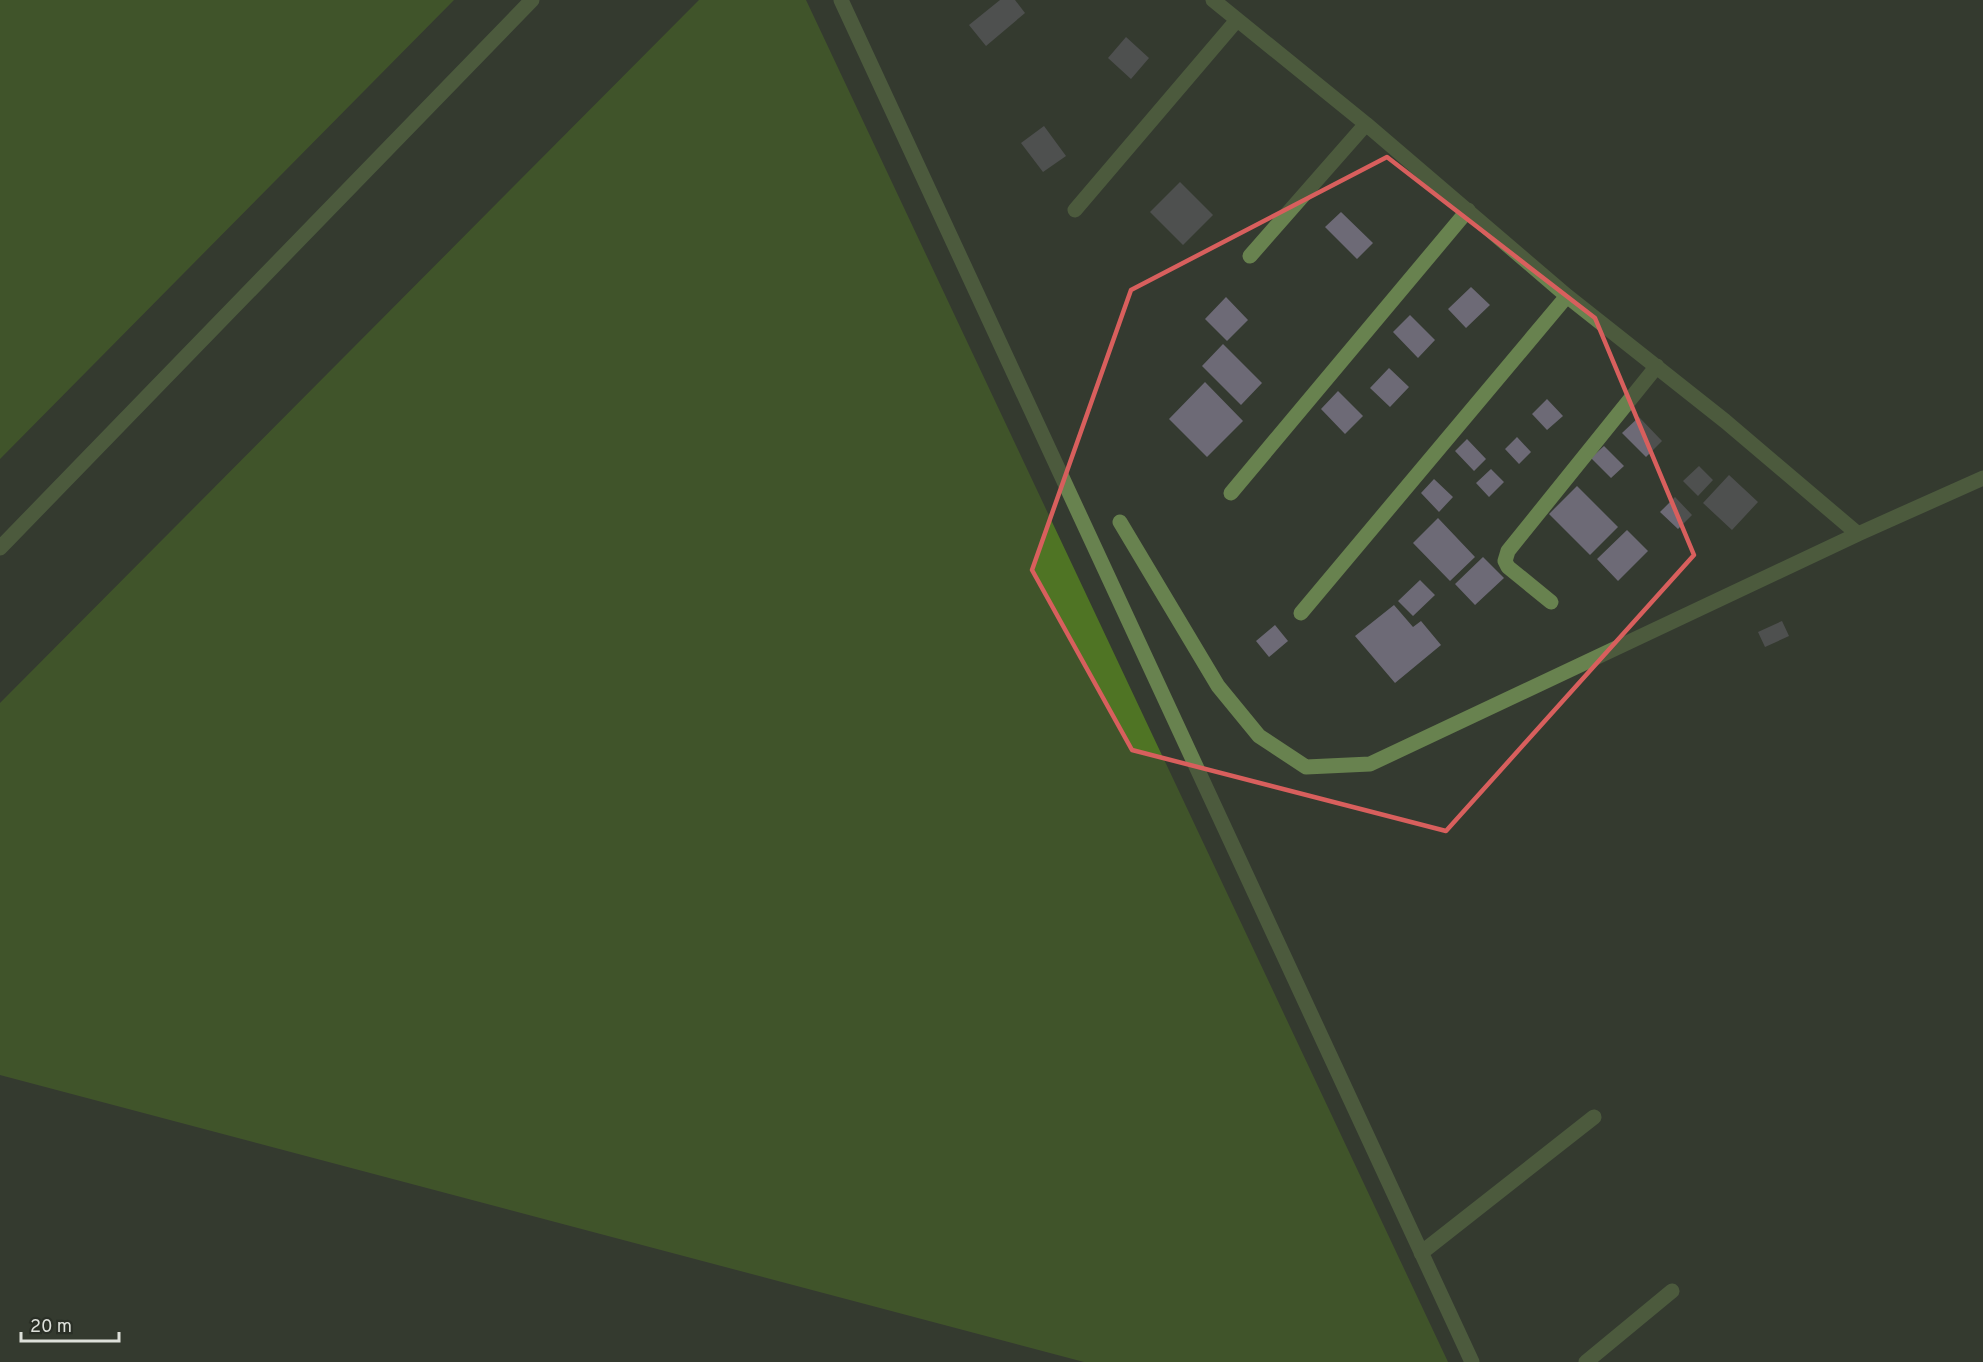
<svg xmlns="http://www.w3.org/2000/svg" width="1983" height="1362" font-family="Overpass,sans-serif">
  <style>
    .forest { fill: #4f7424 }
    .building { fill: #6d6a76 }
    .lines { fill: none; stroke-linecap: round; stroke-linejoin: round }
    .minor { stroke: #68824f; stroke-width: 15 }
    .marked { fill: none; stroke: #d85f5d; stroke-width: 4.5; stroke-linejoin: round }
  </style>
  <rect width="100%" height="100%" fill="#343a30"/>
  <path class="forest" d="M 0,0 L 454,0 L 0,459 Z
    M 699,0 L 806,0 L 1448,1362 L 1084,1362 L 0,1075 L 0,703 Z"/>
  <path class="building" d="M 1000,0 L 1015,0 L 1025,13 L 986,46 L 969,25 Z
    M 1126,37 L 1149,58 L 1131,79 L 1108,58 Z
    M 1044,126 L 1066,156 L 1043,172 L 1021,143 Z
    M 1180,182 L 1213,215 L 1183,245 L 1150,212 Z
    M 1341,212 L 1373,243 L 1357,259 L 1325,227 Z
    M 1471,287 L 1490,305 L 1466,328 L 1448,309 Z
    M 1226,297 L 1248,320 L 1227,341 L 1205,319 Z
    M 1410,315 L 1435,340 L 1418,358 L 1393,332 Z
    M 1223,344 L 1262,383 L 1241,405 L 1202,366 Z
    M 1389,368 L 1409,387 L 1390,407 L 1370,388 Z
    M 1205,382 L 1243,421 L 1207,457 L 1169,419 Z
    M 1338,391 L 1363,416 L 1345,434 L 1321,409 Z
    M 1547,399 L 1563,416 L 1547,430 L 1532,414 Z
    M 1639,417 L 1662,441 L 1646,457 L 1622,433 Z
    M 1517,437 L 1531,452 L 1519,464 L 1505,449 Z
    M 1467,439 L 1486,459 L 1474,471 L 1455,451 Z
    M 1604,446 L 1624,466 L 1611,478 L 1591,458 Z
    M 1699,466 L 1713,480 L 1698,496 L 1683,481 Z
    M 1491,469 L 1504,482 L 1489,497 L 1476,483 Z
    M 1729,475 L 1758,502 L 1732,530 L 1703,503 Z
    M 1434,479 L 1453,497 L 1439,512 L 1421,493 Z
    M 1577,486 L 1618,527 L 1590,555 L 1549,514 Z
    M 1675,497 L 1692,515 L 1678,529 L 1660,512 Z
    M 1438,518 L 1475,557 L 1450,581 L 1413,543 Z
    M 1627,530 L 1648,551 L 1618,581 L 1597,559 Z
    M 1483,557 L 1504,578 L 1475,605 L 1455,584 Z
    M 1420,580 L 1435,595 L 1413,616 L 1398,601 Z
    M 1394,605 L 1413,627 L 1421,621 L 1441,645 L 1395,683 L 1355,636 Z
    M 1782,621 L 1789,636 L 1765,647 L 1758,632 Z
    M 1275,625 L 1288,641 L 1269,657 L 1256,641 Z"/>
  <g class="lines">
    <path class="minor" d="M 841,0 L 1472,1362
      M 1075,210 L 1237,20
      M 1250,256 L 1366,124
      M 1231,493 L 1468,210
      M 1120,522 L 1218,686 L 1259,736 L 1306,767 L 1370,764 L 1858,534 L 1725,421 L 1567,296 L 1366,124 L 1213,0
      M 1858,534 L 1983,478
      M 0,548 L 532,0
      M 1551,602 L 1508,567 L 1505,561 L 1508,551 L 1657,366
      M 1301,613 L 1567,296
      M 1421,1253 L 1594,1117
      M 1586,1362 L 1672,1291"/>
  </g>
  <path d="M0 0H1983V1362H0ZM 1387,157 L 1595,318 L 1694,555 L 1446,831 L 1132,750 L 1032,570 L 1131,290 Z" fill="#343a30" fill-opacity=".55" fill-rule="evenodd"/>
  <path class="marked" d="M 1387,157 L 1595,318 L 1694,555 L 1446,831 L 1132,750 L 1032,570 L 1131,290 Z"/>
  <path d="M21 1332v9h98v-9" fill="none" stroke="#dde0da" stroke-width="3"/>
  <text x="30" y="1332" font-size="18" fill="#dde0da" stroke="#2a2f26" stroke-width="4.5" paint-order="stroke">20 m</text>
</svg>
